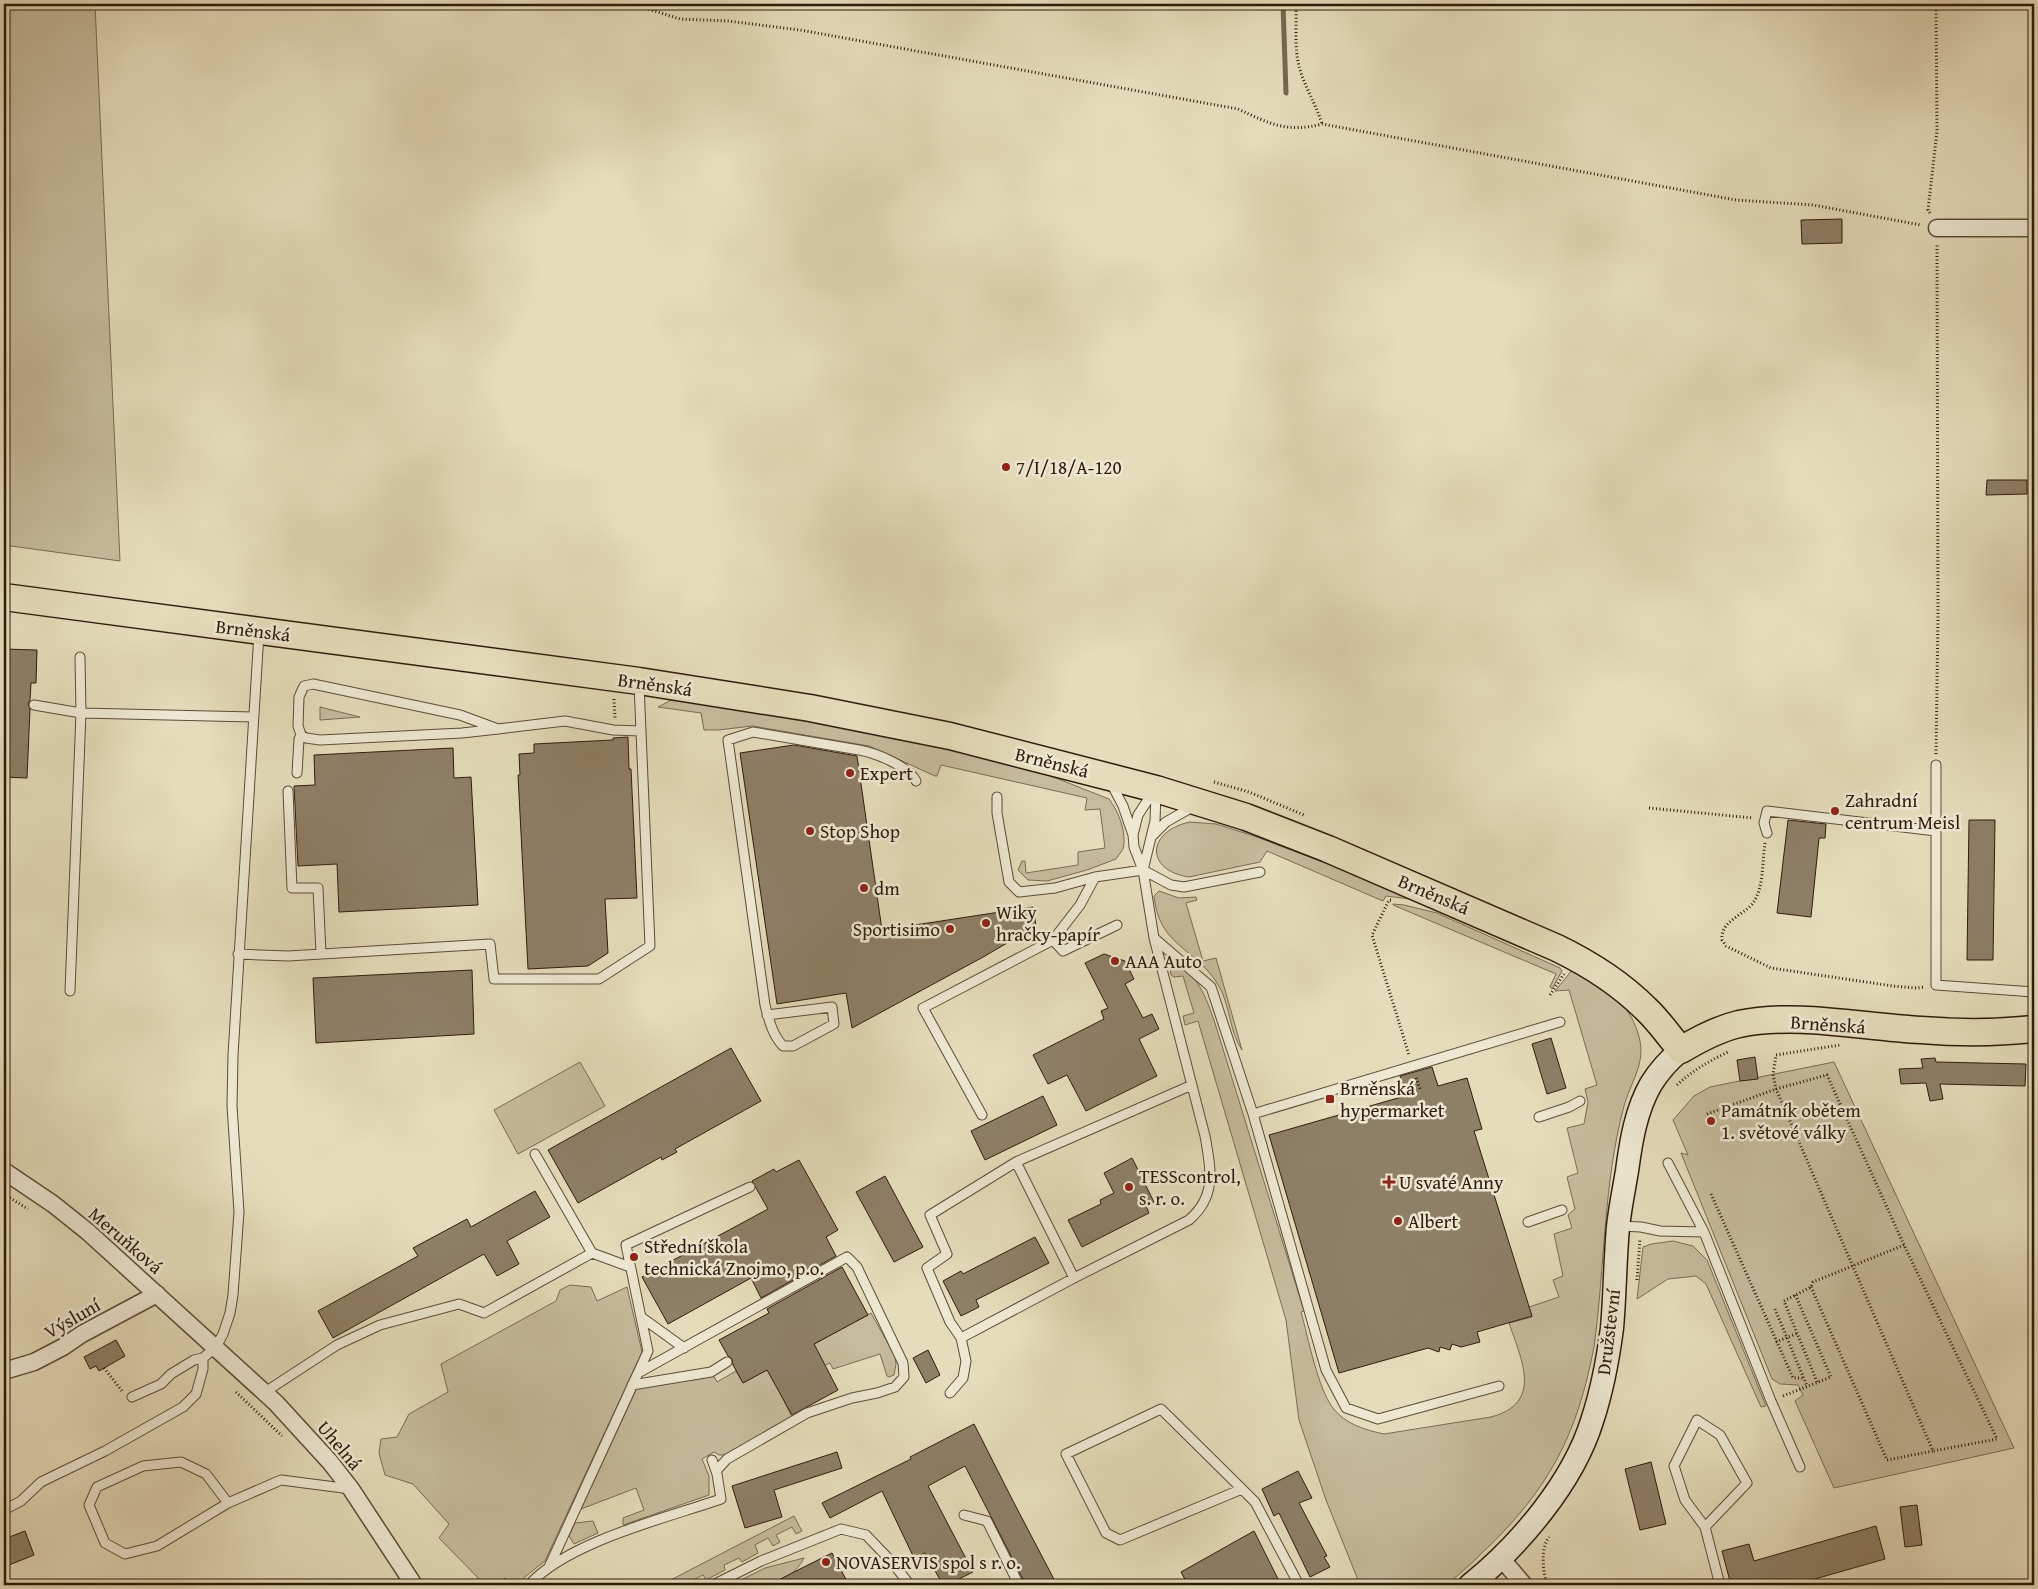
<svg xmlns="http://www.w3.org/2000/svg" width="2038" height="1589" font-family="'Gentium Book Plus',serif">
  <style>
    .green { fill: #c6bb9d; stroke: #7a6b54 }
    .lines { fill: none; stroke-linecap: round; stroke-linejoin: round }
    .stream { stroke: #776751; stroke-width: 5 }
    .building { fill: #8e7f67; stroke: #2f1b0b }
    .service-casing { stroke: #5c4b37; stroke-width: 11 }
    .minor-casing { stroke: #5c4b37; stroke-width: 19 }
    .secondary-casing { stroke: #2f1b0b; stroke-width: 25 }
    .primary-casing { stroke: #2f1b0b; stroke-width: 29 }
    .path { stroke: #2f1b0b; stroke-width: 3; stroke-dasharray: 1 2.5; stroke-linecap: butt }
    .service { stroke: #eee8d3; stroke-width: 9 }
    .minor { stroke: #eee8d3; stroke-width: 16 }
    .secondary { stroke: #eee8d3; stroke-width: 22 }
    .primary { stroke: #e5dcbb; stroke-width: 26 }
    .poi-dot { fill: #8f2418; stroke: #eee8d3; stroke-width: 2 }
    .labels { text-anchor: middle; dominant-baseline: central; stroke-width: 5; stroke-linejoin: round; paint-order: stroke }
    .poi-label { font-size: 19px; fill: #2f1b0b; stroke: #eee8d3; text-anchor: start }
    .street-label { font-size: 19px; fill: #2f1b0b; stroke: #eee8d3 }
  </style>
  <rect width="100%" height="100%" fill="#e5dcbb"/>
  <filter id="stains"><feTurbulence type="fractalNoise" baseFrequency=".004" numOctaves="4"/><feColorMatrix values="0 0 0 0 .2 0 0 0 0 .09 0 0 0 0 .02 0 0 0 .5 -.17"/></filter>
  <radialGradient id="worn" r=".72"><stop offset=".6" stop-color="#630" stop-opacity="0"/><stop offset="1" stop-color="#630" stop-opacity=".3"/></radialGradient>
  <path class="green" d="M 4,4 L 95,4 L 120,561 L 4,545 Z
    M 679,696 L 847,724 L 1028,767 L 1109,799 C 1119,812 1127,833 1123,849 L 1116,859 L 1087,870 L 1047,881 L 1028,880 L 1018,870 L 1022,861 L 1025,861 L 1026,873 L 1078,865 L 1078,852 L 1105,848 L 1100,809 L 1085,810 L 1087,798 L 941,765 L 937,776 L 935,776 L 869,746 L 752,726 L 718,730 L 704,730 L 701,713 L 658,707 Z
    M 320,707 L 360,717 L 320,720 Z
    M 1190,822 L 1216,824 L 1254,836 L 1426,901 L 1386,896 L 1383,901 L 1267,851 L 1260,862 L 1189,877 C 1144,870 1147,831 1190,822 Z
    M 1159,891 L 1179,898 L 1196,897 L 1197,900 L 1186,903 L 1203,961 L 1216,958 L 1242,1050 C 1229,1032 1230,1002 1217,983 C 1194,947 1159,946 1154,896 Z
    M 1393,904 L 1404,905 L 1437,913 L 1560,968 L 1562,971 L 1552,989 L 1550,987 L 1556,974 L 1393,905 Z
    M 1173,965 C 1196,968 1207,1001 1214,1020 L 1304,1311 L 1301,1312 C 1308,1337 1318,1389 1333,1408 C 1345,1424 1365,1430 1384,1434 L 1491,1417 C 1544,1403 1521,1359 1509,1323 L 1532,1317 L 1529,1307 L 1559,1297 L 1553,1280 L 1563,1276 L 1554,1234 L 1572,1228 L 1568,1215 L 1575,1209 L 1567,1177 L 1578,1173 L 1567,1128 L 1584,1124 L 1588,1102 L 1585,1089 L 1597,1085 L 1569,990 L 1555,991 L 1573,969 C 1604,988 1632,1002 1640,1041 C 1645,1064 1630,1084 1624,1106 C 1603,1185 1605,1267 1594,1347 C 1577,1436 1548,1491 1482,1553 C 1475,1560 1452,1582 1444,1585 C 1439,1587 1430,1585 1425,1585 C 1403,1585 1382,1585 1360,1585 L 1326,1500 L 1299,1420 L 1286,1320 L 1198,1021 L 1185,1025 L 1183,1016 L 1194,1013 L 1183,976 L 1174,977 L 1171,975 L 1170,967 Z
    M 580,1062 L 605,1106 L 518,1154 L 494,1110 Z
    M 1834,1062 L 2014,1448 L 1834,1488 L 1795,1401 L 1803,1395 L 1798,1385 L 1780,1384 L 1772,1379 L 1681,1153 L 1688,1155 L 1673,1120 L 1694,1096 L 1710,1087 Z
    M 1673,1241 L 1693,1246 L 1707,1260 L 1766,1406 L 1761,1407 L 1706,1284 L 1696,1276 L 1668,1279 L 1637,1299 L 1643,1247 L 1651,1244 Z
    M 570,1285 L 591,1287 L 597,1301 L 627,1287 L 642,1352 L 545,1561 L 526,1576 L 517,1585 L 512,1585 L 505,1578 L 497,1585 L 485,1585 L 439,1538 L 449,1524 L 413,1484 L 385,1475 L 379,1453 L 381,1439 L 397,1437 L 409,1414 L 448,1392 L 441,1364 L 556,1301 L 560,1290 Z
    M 871,1313 L 895,1356 L 896,1364 L 894,1375 L 889,1377 L 887,1376 L 880,1354 L 833,1369 L 830,1363 L 777,1387 L 792,1417 L 724,1455 L 719,1455 L 714,1452 L 702,1459 L 709,1476 L 709,1495 L 623,1525 L 623,1518 L 644,1510 L 636,1488 L 581,1509 L 637,1388 L 713,1375 L 717,1382 L 736,1371 L 743,1383 Z
    M 794,1516 L 802,1531 L 796,1534 L 792,1527 L 776,1535 L 780,1542 L 773,1546 L 768,1538 L 755,1545 L 758,1553 L 742,1562 L 739,1558 L 724,1565 L 725,1570 L 706,1580 L 703,1575 L 687,1583 L 688,1585 L 661,1585 Z
    M 593,1521 L 598,1533 L 574,1544 L 569,1536 L 575,1523 Z
    M 804,1558 C 789,1587 760,1585 731,1585 L 765,1568 Z"/>
  <g class="lines">
    <path class="stream" d="M 1283,4 L 1286,93"/>
  </g>
  <path class="building" d="M 1842,219 L 1842,243 L 1802,244 L 1801,220 Z
    M 1987,480 L 2027,480 L 2027,494 L 1986,495 Z
    M 4,649 L 37,650 L 36,683 L 31,683 L 30,700 L 28,704 L 30,709 L 27,778 L 4,777 Z
    M 628,737 L 629,769 L 631,769 L 637,898 L 605,899 L 608,953 L 588,966 L 528,969 L 518,775 L 520,775 L 519,754 L 534,753 L 534,744 L 613,740 L 613,738 Z
    M 794,745 L 857,756 L 882,930 L 1033,907 L 1036,926 L 985,956 L 852,1028 L 846,993 L 777,1004 L 740,753 Z
    M 453,748 L 454,778 L 471,777 L 478,905 L 339,912 L 337,864 L 298,866 L 294,786 L 315,785 L 314,755 Z
    M 1788,820 L 1826,824 L 1825,838 L 1819,838 L 1811,917 L 1777,913 Z
    M 1969,820 L 1995,820 L 1993,960 L 1967,960 Z
    M 1104,954 L 1125,961 L 1134,979 L 1125,984 L 1143,1018 L 1152,1014 L 1159,1029 L 1139,1039 L 1157,1076 L 1086,1111 L 1067,1075 L 1048,1084 L 1033,1055 L 1104,1019 L 1101,1011 L 1108,1008 L 1085,963 Z
    M 472,970 L 474,1034 L 316,1043 L 313,978 Z
    M 1551,1038 L 1566,1088 L 1547,1094 L 1532,1044 Z
    M 731,1048 L 761,1101 L 675,1149 L 677,1152 L 662,1160 L 661,1157 L 578,1203 L 548,1150 Z
    M 1755,1057 L 1758,1079 L 1740,1081 L 1737,1060 Z
    M 1935,1058 L 1936,1062 L 2026,1064 L 2025,1086 L 1940,1084 L 1943,1099 L 1930,1101 L 1926,1083 L 1901,1084 L 1899,1069 L 1923,1068 L 1921,1059 Z
    M 1432,1067 L 1438,1086 L 1467,1078 L 1482,1129 L 1474,1131 L 1532,1316 L 1477,1332 L 1480,1342 L 1461,1347 L 1452,1344 L 1450,1350 L 1440,1347 L 1439,1352 L 1428,1348 L 1339,1373 L 1269,1135 L 1405,1096 L 1400,1076 Z
    M 1043,1096 L 1057,1125 L 985,1160 L 971,1131 Z
    M 1132,1158 L 1154,1202 L 1146,1206 L 1149,1213 L 1082,1247 L 1068,1220 L 1101,1204 L 1100,1200 L 1114,1193 L 1104,1173 Z
    M 799,1160 L 838,1230 L 826,1237 L 836,1256 L 761,1298 L 751,1278 L 668,1324 L 642,1277 L 768,1209 L 752,1181 L 774,1169 L 776,1172 Z
    M 885,1176 L 923,1247 L 894,1262 L 856,1192 Z
    M 535,1191 L 550,1217 L 507,1241 L 519,1264 L 497,1276 L 484,1254 L 333,1338 L 318,1311 L 418,1256 L 413,1248 L 467,1219 L 471,1227 Z
    M 1035,1237 L 1049,1263 L 976,1300 L 979,1307 L 961,1316 L 943,1281 L 961,1271 L 963,1274 Z
    M 842,1267 L 868,1315 L 814,1344 L 838,1390 L 792,1415 L 767,1370 L 743,1383 L 733,1365 L 732,1359 L 728,1356 L 719,1340 L 769,1313 L 767,1309 Z
    M 116,1340 L 125,1356 L 99,1371 L 96,1366 L 90,1369 L 84,1357 Z
    M 928,1350 L 940,1375 L 926,1383 L 913,1358 Z
    M 974,1424 L 1013,1501 L 1057,1585 L 1026,1585 L 965,1466 L 928,1486 L 973,1572 L 947,1585 L 943,1585 L 925,1553 L 914,1558 L 882,1491 L 830,1518 L 822,1503 L 911,1459 L 910,1457 Z
    M 837,1452 L 842,1468 L 774,1490 L 782,1517 L 745,1528 L 732,1486 Z
    M 1651,1462 L 1666,1524 L 1640,1530 L 1625,1469 Z
    M 1298,1471 L 1312,1498 L 1299,1503 L 1327,1556 L 1324,1557 L 1330,1567 L 1310,1577 L 1279,1513 L 1274,1516 L 1262,1489 Z
    M 1917,1505 L 1922,1545 L 1905,1547 L 1900,1507 Z
    M 1876,1526 L 1885,1559 L 1794,1585 L 1731,1585 L 1722,1551 L 1749,1544 L 1754,1561 Z
    M 25,1531 L 34,1555 L 4,1567 L 4,1539 Z
    M 1254,1531 L 1281,1585 L 1188,1585 L 1181,1572 Z
    M 832,1553 L 849,1585 L 769,1585 L 798,1570 Z"/>
  <g class="lines">
    <defs>
      <path id="service" d="M 34,705 L 81,713 L 253,717
        M 498,729 L 462,733 L 320,740 L 306,738 L 301,735 L 298,726 L 299,697 L 304,686 L 313,684 L 460,715 L 498,729 L 565,721 L 613,730 L 640,731
        M 1936,765 L 1936,985 L 2034,992
        M 297,773 L 299,739 L 301,735
        M 1111,783 L 1123,806 L 1133,835
        M 288,791 L 292,888 L 318,888 L 321,954
        M 997,797 L 997,813 L 1009,882 L 1019,892 L 1055,888 L 1095,877 L 1143,870 L 1171,885 L 1184,887 L 1260,872
        M 1767,833 L 1764,823 L 1767,811 L 1936,831
        M 1152,836 L 1166,822 L 1194,806
        M 1143,870 L 1155,821 L 1156,792
        M 1154,938 L 1211,987 L 1253,1114 L 1326,1370 L 1346,1408 L 1378,1419 L 1499,1386
        M 1053,940 L 1063,951 L 1117,925
        M 238,954 L 288,956 L 490,944 L 494,979 L 599,979 L 650,946 L 639,684
        M 70,991 L 81,713 L 80,657
        M 767,1015 L 832,1007 L 834,1024 L 793,1046 L 783,1046 C 772,1034 769,1020 765,1005 L 728,740 L 753,732 L 859,750 C 876,753 908,766 916,781
        M 1253,1114 L 1560,1022
        M 982,1115 L 923,1008 L 1053,940 L 1080,905 L 1095,877
        M 1539,1117 L 1569,1107 L 1580,1101
        M 535,1154 L 592,1253 L 630,1267
        M 1668,1163 L 1704,1232 L 1771,1401 L 1800,1467
        M 1528,1222 L 1562,1210
        M 1619,1226 L 1641,1227 L 1660,1231 L 1704,1232
        M 1074,1278 L 1016,1162 L 1192,1085
        M 641,1317 L 684,1348
        M 961,1338 L 950,1322 L 927,1268 L 947,1254 L 930,1215 L 1016,1162
        M 638,1373 L 648,1351 L 626,1245 L 750,1187
        M 632,1385 L 711,1372 L 727,1362
        M 265,1392 L 337,1345 L 380,1325 L 459,1304 L 484,1313 L 592,1253
        M 950,1393 L 963,1378 L 966,1361 L 961,1338 L 1074,1278 L 1189,1220 C 1217,1196 1211,1169 1205,1136 L 1154,938 L 1143,870 L 1134,847 L 1133,835 L 1138,815 L 1153,792
        M 132,1397 L 161,1384 L 171,1374 L 194,1360 L 203,1358
        M 181,1462 L 206,1474 L 228,1503 L 157,1546 L 125,1554 L 105,1543 L 89,1505 L 97,1487 L 143,1466 Z
        M 1242,1489 L 1120,1540 L 1106,1533 L 1066,1454 L 1161,1409 L 1242,1489 L 1255,1502 L 1299,1585
        M 228,1503 L 281,1480 L 351,1489
        M 4,1510 L 21,1501 L 41,1482 L 105,1451 L 183,1407 L 196,1394 L 203,1369 L 203,1358 L 216,1347 L 223,1334 L 230,1313 L 233,1295 L 239,1212 L 232,1106 L 233,1055 L 259,633
        M 964,1515 L 987,1521 L 1019,1585
        M 1705,1527 L 1747,1483 L 1720,1435 L 1697,1420 L 1674,1466 L 1685,1500 L 1705,1527 L 1720,1585
        M 549,1567 L 638,1373 L 847,1257 L 857,1267 L 903,1363 L 904,1377 L 895,1387 L 877,1393 L 852,1398 L 807,1413 L 727,1459 L 716,1471
        M 529,1585 C 567,1542 666,1518 721,1499 L 717,1474 L 712,1460
        M 713,1585 L 761,1561 L 841,1529 L 866,1535 L 891,1561 L 910,1585
        M 989,1585 L 1001,1585"/>
      <path id="minor" d="M 1937,228 L 2034,228
        M 4,1171 L 53,1204 L 88,1232 L 276,1403 L 330,1462 L 351,1489 L 414,1585
        M 4,1371 L 34,1362 L 63,1347 L 82,1334 L 157,1294
        M 1501,1558 L 1524,1585"/>
      <path id="secondary" d="M 1470,1585 C 1520,1545 1573,1482 1592,1421 C 1602,1391 1608,1359 1612,1328 C 1615,1295 1615,1260 1618,1227 C 1620,1208 1624,1189 1627,1171 C 1631,1141 1636,1110 1651,1084 C 1659,1071 1669,1060 1681,1050"/>
      <path id="primary" d="M 4,597 L 639,681 L 810,708 L 950,736 L 1156,789 L 1246,817 L 1328,849 L 1557,948 C 1590,964 1620,983 1646,1009 C 1659,1021 1669,1036 1681,1050 C 1699,1039 1718,1029 1739,1024 C 1798,1012 1861,1027 1921,1030 C 1958,1033 1997,1033 2034,1029"/>
    </defs>
    <use href="#service" class="service-casing"/>
    <use href="#minor" class="minor-casing"/>
    <use href="#secondary" class="secondary-casing"/>
    <use href="#primary" class="primary-casing"/>
    <path class="path" d="M 632,4 L 680,19 L 728,21 L 800,30 L 1238,109 C 1270,124 1287,133 1322,124 L 1736,200 L 1813,205 L 1921,225
      M 1296,4 C 1297,24 1294,47 1299,66 C 1304,86 1316,104 1322,124
      M 1930,213 L 1928,210 L 1937,131 L 1936,4
      M 614,699 L 615,718
      M 1936,754 L 1938,615 L 1937,243
      M 1214,782 L 1249,792 L 1304,815
      M 1649,808 L 1753,818
      M 1765,843 C 1762,862 1764,888 1753,903 C 1743,916 1720,921 1722,940 L 1726,946 L 1771,968 L 1893,986 L 1917,988 L 1925,987
      M 1391,900 L 1389,900 L 1372,935 L 1409,1055
      M 1550,995 L 1564,974
      M 1416,1078 L 1420,1089
      M 1677,1085 C 1692,1071 1709,1061 1728,1052
      M 1707,1114 L 1776,1089 L 1827,1075 L 1904,1245 L 1997,1439 L 1933,1451
      M 4,1194 L 28,1209
      M 1711,1194 L 1793,1378 L 1803,1378
      M 1637,1280 L 1640,1239
      M 1811,1287 L 1887,1460 L 1933,1451 L 1776,1089 L 1773,1074 L 1776,1055 L 1840,1045
      M 1775,1309 L 1807,1386
      M 1776,1342 L 1798,1333
      M 104,1368 L 122,1391
      M 1817,1382 L 1784,1301 L 1811,1287 L 1813,1282 L 1904,1245
      M 236,1392 L 282,1436
      M 1783,1396 L 1831,1377 L 1795,1294
      M 1547,1585 C 1543,1571 1540,1550 1549,1537"/>
    <use href="#service" class="service"/>
    <use href="#minor" class="minor"/>
    <use href="#secondary" class="secondary"/>
    <use href="#primary" class="primary"/>
  </g>
  <g class="poi-dot">
    <circle cx="1006" cy="467" r="5"/>
    <circle cx="850" cy="773" r="5"/>
    <circle cx="1835" cy="811" r="5"/>
    <circle cx="810" cy="831" r="5"/>
    <circle cx="864" cy="888" r="5"/>
    <circle cx="986" cy="923" r="5"/>
    <circle cx="950" cy="929" r="5"/>
    <circle cx="1115" cy="961" r="5"/>
    <rect x="1325" y="1094" width="10" height="10" rx="2.5"/>
    <circle cx="1711" cy="1121" r="5"/>
    <path d="M1386.5 1174.5h5v5h5v5h-5v5h-5v-5h-5v-5h5z"/>
    <circle cx="1129" cy="1187" r="5"/>
    <circle cx="1398" cy="1221" r="5"/>
    <circle cx="634" cy="1257" r="5"/>
    <circle cx="826" cy="1562" r="5"/>
  </g>
  <g class="labels">
    <g class="poi-label">
      <text x="1016" y="467">7/I/18/A-120</text>
      <text x="860" y="773">Expert</text>
      <text x="1845" y="800">Zahradní<tspan x="1845" dy="22">centrum Meisl</tspan></text>
      <text x="820" y="831">Stop Shop</text>
      <text x="874" y="888">dm</text>
      <text x="996" y="912">Wiky<tspan x="996" dy="22">hračky-papír</tspan></text>
      <text x="940" y="929" text-anchor="end">Sportisimo</text>
      <text x="1125" y="961">AAA Auto</text>
      <text x="1340" y="1088">Brněnská<tspan x="1340" dy="22">hypermarket</tspan></text>
      <text x="1721" y="1110">Památník obětem<tspan x="1721" dy="22">1. světové války</tspan></text>
      <text x="1139" y="1176">TESScontrol,<tspan x="1139" dy="22">s. r. o.</tspan></text>
      <text x="1399" y="1182">U svaté Anny</text>
      <text x="1408" y="1221">Albert</text>
      <text x="644" y="1246">Střední škola<tspan x="644" dy="22">technická Znojmo, p.o.</tspan></text>
      <text x="836" y="1562">NOVASERVIS spol s r. o.</text>
    </g>
    <g class="street-label">
      <text transform="translate(253 630) rotate(7)">Brněnská</text>
      <text transform="translate(655 684) rotate(8)">Brněnská</text>
      <text transform="translate(1052 762) rotate(14)">Brněnská</text>
      <text transform="translate(1434 894) rotate(23)">Brněnská</text>
      <text transform="translate(1828 1024) rotate(4)">Brněnská</text>
      <text transform="translate(126 1240) rotate(41)">Meruňková</text>
      <text transform="translate(72 1318) rotate(-30)">Výsluní</text>
      <text transform="translate(1608 1332) rotate(-83)">Družstevní</text>
      <text transform="translate(340 1445) rotate(50)">Uhelná</text>
    </g>
  </g>
  <rect width="2038" height="1589" fill="none" stroke="#e5dcbb" stroke-width="20"/>
  <rect x="5" y="5" width="2028" height="1579" fill="none" stroke="#2f1b0b" stroke-width="2.5"/>
  <rect x="10" y="10" width="2018" height="1569" fill="none" stroke="#2f1b0b"/>
  <rect width="100%" height="100%" filter="url(#stains)"/>
  <rect width="100%" height="100%" fill="url(#worn)"/>
</svg>
